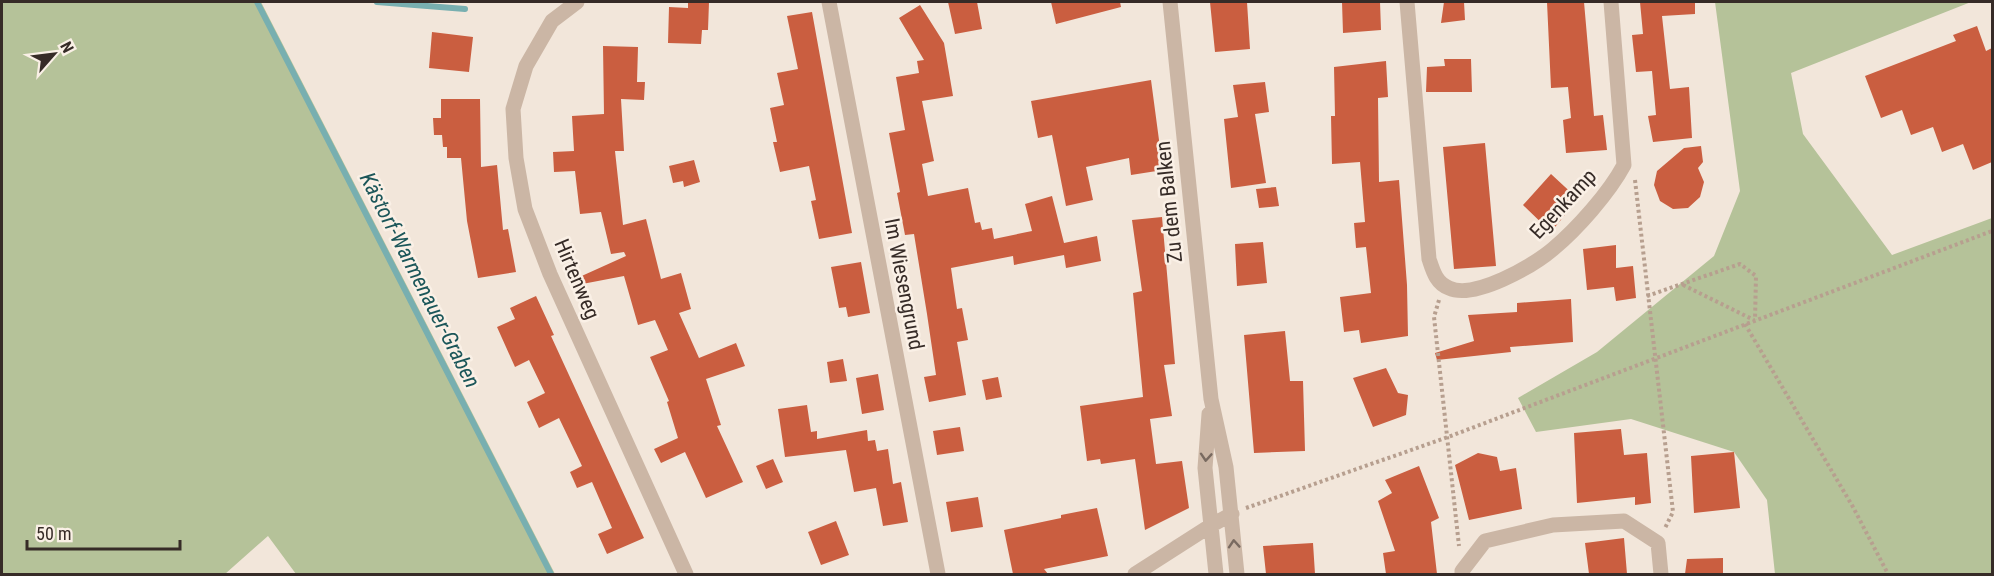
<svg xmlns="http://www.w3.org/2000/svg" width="1994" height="576" font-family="'Roboto Condensed',sans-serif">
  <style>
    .green { fill: #b5c299 }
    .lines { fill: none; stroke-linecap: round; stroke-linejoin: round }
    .stream { stroke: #78afb0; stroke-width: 6 }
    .building { fill: #ca5e40 }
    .path { stroke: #b79f8f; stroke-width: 4; stroke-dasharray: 3 3; stroke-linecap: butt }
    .minor { stroke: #cbb6a5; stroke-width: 15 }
    .oneway { stroke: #796a60 }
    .labels { text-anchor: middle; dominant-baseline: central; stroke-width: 5; stroke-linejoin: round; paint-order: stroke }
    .street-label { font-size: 21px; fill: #362b27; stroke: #faf0e6 }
    .water-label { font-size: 22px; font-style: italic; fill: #1b5659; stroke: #faf0e6 }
  </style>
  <rect width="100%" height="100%" fill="#f2e6da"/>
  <path class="green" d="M 2,2 L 261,2 L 555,574 L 296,574 L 268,536 L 225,574 L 2,574 Z
    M 1715,2 L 1971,2 L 1791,73 L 1803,134 L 1892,255 L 1992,218 L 1992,574 L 1775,574 L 1767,500 L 1734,452 L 1631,419 L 1536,432 L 1518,398 L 1597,352 L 1714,256 L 1740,191 Z"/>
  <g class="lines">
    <path class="stream" d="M 257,2 L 551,574
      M 377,2 L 465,9"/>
  </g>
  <path class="building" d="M 688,2 L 709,2 L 708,30 L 702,30 L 701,44 L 668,43 L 669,7 L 688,8 Z
    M 948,2 L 977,2 L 982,29 L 955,34 Z
    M 1051,2 L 1120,2 L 1121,7 L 1056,24 Z
    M 1210,2 L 1247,2 L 1250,49 L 1215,52 Z
    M 1342,2 L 1380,2 L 1381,30 L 1343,33 Z
    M 1444,2 L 1464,2 L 1465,20 L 1441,23 Z
    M 1547,2 L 1584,2 L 1594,116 L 1603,115 L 1607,150 L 1566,153 L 1563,120 L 1571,118 L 1568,87 L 1551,88 Z
    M 1640,2 L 1695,2 L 1695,14 L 1662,16 L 1670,89 L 1689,87 L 1692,138 L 1653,142 L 1648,116 L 1656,115 L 1652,71 L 1636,72 L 1632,35 L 1643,34 Z
    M 920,5 L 944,43 L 953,96 L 922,101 L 934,161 L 922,164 L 928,196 L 968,188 L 975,223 L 980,222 L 982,230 L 992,228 L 994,239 L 1032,231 L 1025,204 L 1052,196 L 1064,243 L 1097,236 L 1101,261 L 1066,268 L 1064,255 L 1014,265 L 1013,256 L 951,268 L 957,309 L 962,308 L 968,340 L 957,342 L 966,395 L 929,402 L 924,377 L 936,375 L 927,314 L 914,234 L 905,235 L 897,193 L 900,192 L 889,133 L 905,130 L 896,77 L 919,73 L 917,61 L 924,60 L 899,18 Z
    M 812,12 L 852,233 L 819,239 L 811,201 L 816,200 L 809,166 L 780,172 L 773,142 L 777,142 L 770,108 L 784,105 L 777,73 L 798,69 L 787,16 Z
    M 1977,26 L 1986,51 L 1992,48 L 1992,162 L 1973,170 L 1963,144 L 1942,152 L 1933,127 L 1911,135 L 1902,110 L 1881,118 L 1865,76 L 1956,41 L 1953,35 Z
    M 432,32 L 473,37 L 469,72 L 429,68 Z
    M 603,46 L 638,47 L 637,82 L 645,82 L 644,100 L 621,99 L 624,151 L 615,151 L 623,225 L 646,219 L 661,279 L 681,273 L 691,309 L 679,313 L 699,358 L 736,343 L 745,366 L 706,379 L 721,425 L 717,426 L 743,482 L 706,498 L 685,452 L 661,463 L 654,449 L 678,438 L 667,402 L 669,401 L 650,357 L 668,350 L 655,320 L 638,325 L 624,276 L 577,285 L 575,279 L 626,256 L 624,252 L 611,254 L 601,212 L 580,214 L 575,171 L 554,172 L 553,152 L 574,151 L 572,116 L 604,114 Z
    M 1444,59 L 1471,59 L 1472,92 L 1426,92 L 1427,67 L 1445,66 Z
    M 1386,61 L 1388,97 L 1378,98 L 1379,182 L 1399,180 L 1407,285 L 1408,336 L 1361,343 L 1359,330 L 1344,332 L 1340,297 L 1371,293 L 1366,247 L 1356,248 L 1354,223 L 1365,222 L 1360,162 L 1332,164 L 1331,116 L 1335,116 L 1334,67 Z
    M 1151,80 L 1163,170 L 1131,175 L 1129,158 L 1086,167 L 1093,200 L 1066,206 L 1052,135 L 1038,138 L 1031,101 Z
    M 1265,82 L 1269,112 L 1255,114 L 1266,183 L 1231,188 L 1224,119 L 1238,117 L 1233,85 Z
    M 441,99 L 480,99 L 481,167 L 497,165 L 503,230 L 508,229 L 516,272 L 478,278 L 467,221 L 461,158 L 447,158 L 447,147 L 443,147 L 442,135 L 434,135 L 433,118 L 441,118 Z
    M 1485,143 L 1496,266 L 1454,269 L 1443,147 Z
    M 1701,146 L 1703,162 L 1698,168 L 1704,182 L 1700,197 L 1688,208 L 1673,209 L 1660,201 L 1654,185 L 1657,171 L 1684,148 Z
    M 694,160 L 700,182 L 684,187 L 683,181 L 673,183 L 669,166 Z
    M 1551,174 L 1578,199 L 1551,232 L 1523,205 Z
    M 1276,187 L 1279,206 L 1259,208 L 1256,189 Z
    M 1162,217 L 1175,364 L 1164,365 L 1172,416 L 1150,419 L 1156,464 L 1182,461 L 1189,508 L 1145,530 L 1135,459 L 1101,464 L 1100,459 L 1087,461 L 1080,406 L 1143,397 L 1133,293 L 1142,291 L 1132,220 Z
    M 1263,242 L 1267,283 L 1237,286 L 1235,244 Z
    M 1616,245 L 1616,268 L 1633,266 L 1636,298 L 1616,301 L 1614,287 L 1587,290 L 1583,249 Z
    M 861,262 L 870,313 L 848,317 L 846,307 L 839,308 L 831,267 Z
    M 536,296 L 554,335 L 551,336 L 644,538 L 607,554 L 598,534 L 612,528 L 592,482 L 577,488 L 570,472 L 582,466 L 559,418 L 539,428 L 527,402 L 545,393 L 529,360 L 515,367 L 497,327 L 515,319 L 510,308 Z
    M 1571,299 L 1573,342 L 1510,347 L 1511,352 L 1437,360 L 1435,353 L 1474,341 L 1468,315 L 1517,312 L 1517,303 Z
    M 1285,331 L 1290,381 L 1303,381 L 1305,451 L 1254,453 L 1244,335 Z
    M 843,359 L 847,381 L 830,383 L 827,362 Z
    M 1386,368 L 1398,393 L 1408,395 L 1406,415 L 1373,427 L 1353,378 Z
    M 878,374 L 884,410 L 862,414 L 856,378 Z
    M 998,377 L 1002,397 L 986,400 L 982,380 Z
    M 807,405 L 811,432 L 817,431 L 817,439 L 867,430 L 868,441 L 875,440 L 877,451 L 888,449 L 893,484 L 901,482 L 908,522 L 883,526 L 876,488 L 854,492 L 846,450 L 785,457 L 778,409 Z
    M 960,427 L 964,451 L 937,455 L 933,431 Z
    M 1621,429 L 1624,455 L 1647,453 L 1651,503 L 1635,505 L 1635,497 L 1577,503 L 1574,433 Z
    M 1734,452 L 1740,508 L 1694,513 L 1691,456 Z
    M 1478,453 L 1497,457 L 1500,471 L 1516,468 L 1522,509 L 1469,520 L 1455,465 Z
    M 773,459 L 783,482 L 766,489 L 756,466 Z
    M 1419,466 L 1439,518 L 1431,522 L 1437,574 L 1386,574 L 1383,553 L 1395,551 L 1378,501 L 1392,493 L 1385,480 Z
    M 978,497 L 983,527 L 951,532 L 946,502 Z
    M 1097,508 L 1108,556 L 1044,569 L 1048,574 L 1013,574 L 1004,530 L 1061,518 L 1061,515 Z
    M 836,521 L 849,555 L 821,565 L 808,532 Z
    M 1624,538 L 1627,574 L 1589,574 L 1585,543 Z
    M 1313,543 L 1315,574 L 1266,574 L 1263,546 Z
    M 1723,558 L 1723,574 L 1685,574 L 1687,559 Z"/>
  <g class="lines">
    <path class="path" d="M 1635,180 L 1673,512 L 1665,528
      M 1683,285 L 1754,320
      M 1647,296 L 1740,264 L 1756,276 L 1755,320
      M 1439,300 L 1434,317 L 1459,546
      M 1745,324 L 1853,507 L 1888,574
      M 1246,508 L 1448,437 L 1992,231"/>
    <path class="minor" d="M 577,2 L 552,21 L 526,66 L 513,109 L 516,158 L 525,209 L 550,274 L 686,574
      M 829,2 L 938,574
      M 1170,2 L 1211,399 L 1226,467 L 1237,574
      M 1407,2 L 1429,259 C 1433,271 1436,283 1449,288 C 1474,300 1533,266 1553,249 C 1577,229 1609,193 1624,165 L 1611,2
      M 1209,414 L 1205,468 L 1216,574
      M 1135,574 L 1210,526 L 1232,514
      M 1462,574 L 1462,571 L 1485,541 L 1553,525 L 1624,521 L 1658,543 L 1661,574"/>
  </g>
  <defs><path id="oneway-chevron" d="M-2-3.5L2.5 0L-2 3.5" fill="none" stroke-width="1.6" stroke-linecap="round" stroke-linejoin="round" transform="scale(1.5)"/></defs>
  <g class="oneway">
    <use href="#oneway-chevron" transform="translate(1206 457) rotate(94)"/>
    <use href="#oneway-chevron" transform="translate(1234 544) rotate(-94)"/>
  </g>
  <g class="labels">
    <g class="street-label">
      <text transform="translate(1169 202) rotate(-96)">Zu dem Balken</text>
      <text transform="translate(1563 204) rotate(-47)">Egenkamp</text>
      <text transform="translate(577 279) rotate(67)">Hirtenweg</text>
      <text transform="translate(904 284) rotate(79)">Im Wiesengrund</text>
    </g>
    <g class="water-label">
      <text transform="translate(420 280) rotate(63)">Kästorf-Warmenauer-Graben</text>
    </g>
  </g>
  <rect width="1994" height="576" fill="none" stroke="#362b27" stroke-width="6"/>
  <g transform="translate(54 54) rotate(62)" stroke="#faf0e6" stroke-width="4.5" paint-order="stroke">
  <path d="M0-4.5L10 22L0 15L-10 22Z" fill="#362b27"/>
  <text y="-9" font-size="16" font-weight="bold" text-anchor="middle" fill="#362b27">N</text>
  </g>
  <path d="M27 540v9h153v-9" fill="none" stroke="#362b27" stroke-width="3"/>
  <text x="36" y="540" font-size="18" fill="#362b27" stroke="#faf0e6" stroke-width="4.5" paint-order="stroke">50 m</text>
</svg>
